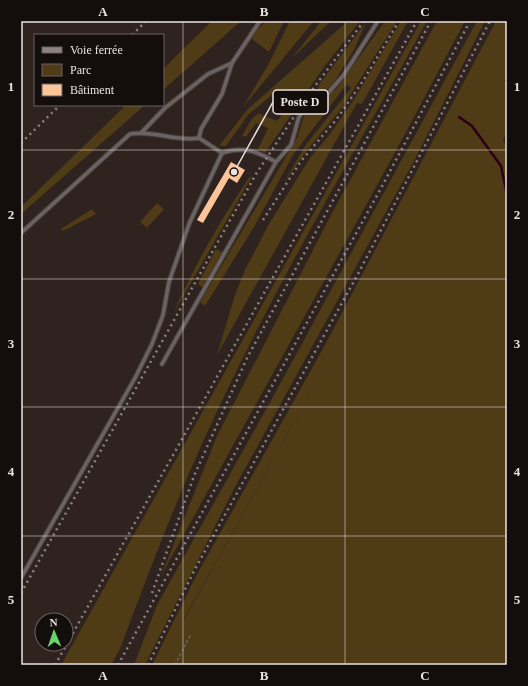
<svg xmlns="http://www.w3.org/2000/svg" width="528" height="686" font-family="Georgia,serif">
  <style>
    .green { fill: #4f3b15; fill-rule: evenodd }
    .lines { fill: none; stroke-linecap: round; stroke-linejoin: round }
    .stream { stroke: #2b0012; stroke-width: 2.5 }
    .building { fill: #fcc599 }
    .lane-casing { stroke: #493e3a; stroke-width: 5.5 }
    .path { stroke: #6d625f; stroke-width: 1.5; stroke-dasharray: 3 2; stroke-linecap: butt }
    .lane { stroke: #6a6363; stroke-width: 3.5 }
    .rail { stroke: #8c827f; stroke-width: 2.5; stroke-dasharray: 2 4; stroke-linecap: butt }
    .grid { fill: none; stroke: #ebe2e0; stroke-width: 1; stroke-opacity: 0.55 }
    .leader { fill: none; stroke: #ebe2e0; stroke-width: 1.5 }
    .callout-dot { fill: #ebe2e0; stroke: #130e0c; stroke-width: 1.5 }
    .callout { fill: #130e0c; stroke: #ebe2e0; stroke-width: 1.5 }
    .callout-label { font-size: 12px; text-anchor: middle; font-weight: bold; fill: #ebe2e0 }
    .neatline { fill: none; stroke: #ebe2e0; stroke-width: 1.5 }
    .grid-label { font-size: 13px; text-anchor: middle; font-weight: bold; fill: #ebe2e0 }
  </style>
  <rect width="100%" height="100%" fill="#2f231f"/>
  <path class="green" d="M 212,21 L 241,21 L 163,90 L 163,69 Z
    M 266,21 L 284,21 L 269,52 L 252,39 L 253,34 Z
    M 290,21 L 314,21 L 243,107 L 268,65 Z
    M 321,21 L 331,21 L 292,58 Z
    M 348,21 L 360,21 L 324,67 L 265,153 L 258,149 L 268,128 L 256,123 L 246,137 L 242,136 L 251,120 L 258,113 L 277,121 L 296,96 L 290,91 L 279,89 L 248,115 L 226,146 L 219,146 L 247,110 Z
    M 385,21 L 397,21 L 342,108 L 308,149 L 283,184 L 305,146 L 351,88 L 347,84 L 293,155 L 254,227 L 205,306 L 200,302 L 297,138 L 305,113 L 337,88 Z
    M 401,21 L 408,21 L 362,104 L 357,103 L 217,355 L 235,295 L 245,270 L 269,224 L 310,158 L 330,134 L 353,101 Z
    M 421,21 L 427,21 C 357,148 282,273 220,405 C 182,484 151,566 120,649 L 111,665 L 61,665 Z
    M 437,21 L 465,21 L 397,149 L 161,576 L 217,436 L 332,213 Z
    M 477,21 L 485,21 L 414,161 L 235,487 L 145,665 L 134,665 L 157,605 L 279,386 Z
    M 496,21 L 507,21 L 507,76 L 504,81 L 507,83 L 507,131 L 503,140 L 507,149 L 507,665 L 152,665 L 195,578 L 326,343 ZM 326,365 L 184,620 L 184,619 Z
    M 366,22 L 355,48 L 333,84 L 315,100 L 319,85 Z
    M 126,105 L 145,105 L 21,214 L 21,207 Z
    M 250,176 L 251,178 L 173,314 C 195,264 220,221 250,176 Z
    M 157,203 L 164,209 L 147,228 L 140,222 Z
    M 92,209 L 96,214 L 63,231 L 61,229 Z
    M 216,249 L 222,252 L 203,288 L 198,284 Z"/>
  <g class="lines">
    <path class="stream" d="M 459,117 L 472,126 L 501,166 L 507,195"/>
  </g>
  <path class="building" d="M 231,162 L 245,170 L 237,183 L 229,178 L 203,223 L 197,220 Z"/>
  <g class="lines">
    <defs>
      <path id="lane" d="M 142,132 L 165,108 L 208,74 L 232,63 L 260,21
        M 199,138 L 201,129 L 222,94 L 232,63
        M 276,162 L 291,145 L 299,117 L 307,106 L 328,93 L 343,76 L 378,21
        M 21,233 L 130,134 C 154,130 176,142 199,138 L 222,153 C 244,146 256,151 276,162 L 162,364
        M 21,578 L 135,378 L 152,344 L 163,315 L 169,282 L 189,224 L 222,153"/>
    </defs>
    <use href="#lane" class="lane-casing"/>
    <path class="path" d="M 175,665 L 191,634"/>
    <use href="#lane" class="lane"/>
    <path class="rail" d="M 132,35 L 146,21
      M 21,143 L 60,105
      M 263,220 L 301,161 L 336,120 L 363,81 L 399,21
      M 21,593 L 256,174 L 309,94 L 364,21
      M 152,593 L 194,476 L 247,358 L 431,21
      M 55,665 L 417,21
      M 118,665 L 380,190 L 470,21
      M 148,665 L 195,569 L 358,274 L 490,21"/>
  </g>
  <path class="grid" d="M 183,21 L 183,665M 345,21 L 345,665M 21,150 L 507,150M 21,279 L 507,279M 21,407 L 507,407M 21,536 L 507,536"/>
  <path class="leader" d="M234 172L273 102"/>
  <circle class="callout-dot" cx="234" cy="172" r="4"/>
  <rect class="callout" x="273" y="90" width="55" height="24" rx="4"/>
  <g class="callout-label">
    <text x="300" y="106">Poste D</text>
  </g>
  <rect width="528" height="686" fill="none" stroke="#130e0c" stroke-width="44"/>
  <rect x="34" y="34" width="130" height="72" fill="#130e0c" stroke="#696361"/>
  <rect x="42" y="47" width="20" height="6" fill="#8c827f" stroke="#696361"/>
  <text x="70" y="54" font-size="12" fill="#ebe2e0">Voie ferrée</text>
  <rect x="42" y="64" width="20" height="12" fill="#4f3b15" stroke="#696361"/>
  <text x="70" y="74" font-size="12" fill="#ebe2e0">Parc</text>
  <rect x="42" y="84" width="20" height="12" fill="#fcc599" stroke="#696361"/>
  <text x="70" y="94" font-size="12" fill="#ebe2e0">Bâtiment</text>
  <g transform="translate(54 632) rotate(358)"><circle r="19" fill="#130e0c" stroke="#696361"/>
  <path d="M0-3L7 15L0 10L-7 15Z" fill="#67d466"/>
  <text y="-6" font-size="11" font-weight="bold" text-anchor="middle" fill="#ebe2e0">N</text>
  </g>
  <rect x="22" y="22" width="484" height="642" class="neatline"/>
  <g class="grid-label">
    <text x="103" y="16">A</text>
    <text x="264" y="16">B</text>
    <text x="425" y="16">C</text>
    <text x="11" y="91">1</text>
    <text x="517" y="91">1</text>
    <text x="11" y="219">2</text>
    <text x="517" y="219">2</text>
    <text x="11" y="348">3</text>
    <text x="517" y="348">3</text>
    <text x="11" y="476">4</text>
    <text x="517" y="476">4</text>
    <text x="11" y="604">5</text>
    <text x="517" y="604">5</text>
    <text x="103" y="680">A</text>
    <text x="264" y="680">B</text>
    <text x="425" y="680">C</text>
  </g>
</svg>
